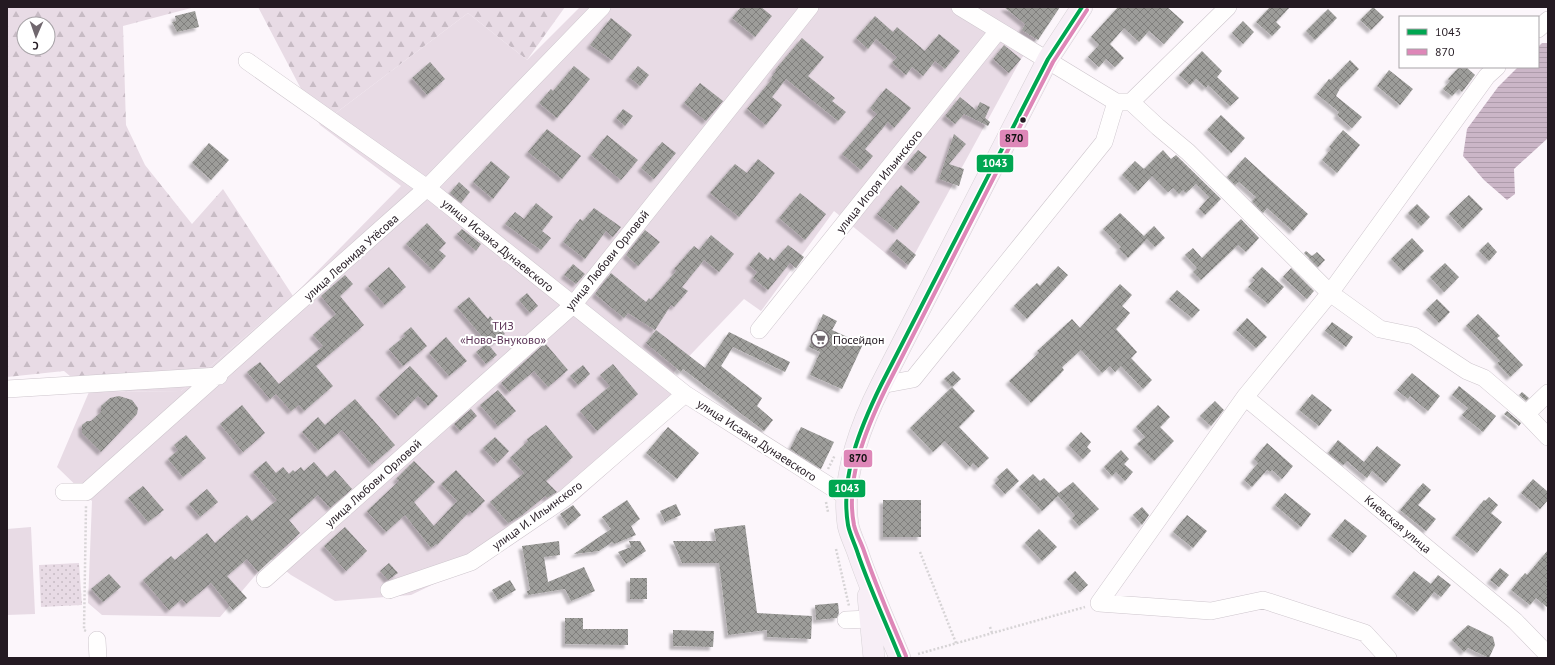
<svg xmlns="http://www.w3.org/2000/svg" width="1555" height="665" font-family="'PT Sans',sans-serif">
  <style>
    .forest { fill: url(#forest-firs); fill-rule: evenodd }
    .park { fill: url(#park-dots) }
    .garden { fill: #e8dbe5 }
    .water { fill: url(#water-rules) }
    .building { fill: url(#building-cross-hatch); filter: url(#shadow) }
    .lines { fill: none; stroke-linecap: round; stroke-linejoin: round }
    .minor-casing { stroke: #cec6cd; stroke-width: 18 }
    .major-casing { stroke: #d7d2d6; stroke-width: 22 }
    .path { stroke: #d7d4d6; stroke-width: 2.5; stroke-dasharray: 2 2; stroke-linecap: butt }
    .minor { stroke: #fffefe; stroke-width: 17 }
    .major { stroke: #f7eef6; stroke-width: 21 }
    .bus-1-casing { stroke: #fff; stroke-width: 7 }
    .bus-2-casing { stroke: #fff; stroke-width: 7 }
    .bus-1 { stroke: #00a651; stroke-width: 4 }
    .bus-2 { stroke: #de87b8; stroke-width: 4 }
    .bus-dot { fill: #241a22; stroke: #fff; stroke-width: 1.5 }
    .labels { text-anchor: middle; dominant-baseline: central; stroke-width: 4; stroke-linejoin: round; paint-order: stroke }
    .street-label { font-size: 12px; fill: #241a22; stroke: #fff }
    .park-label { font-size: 12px; fill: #5d3658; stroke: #fff }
    .poi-label { font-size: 12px; fill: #241a22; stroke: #fff; text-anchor: start }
    .line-badge { stroke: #fff; stroke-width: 1.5 }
    .badge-label { font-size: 11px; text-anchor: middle; font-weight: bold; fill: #fff }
    .pale-badge-label { font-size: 11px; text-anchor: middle; font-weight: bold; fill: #111 }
  </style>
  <defs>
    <pattern id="forest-firs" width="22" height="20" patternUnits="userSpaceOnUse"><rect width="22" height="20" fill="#e8dbe5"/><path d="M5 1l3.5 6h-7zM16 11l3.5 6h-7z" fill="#c7bbc4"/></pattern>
    <pattern id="park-dots" width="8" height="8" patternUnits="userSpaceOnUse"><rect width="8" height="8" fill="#e8dbe5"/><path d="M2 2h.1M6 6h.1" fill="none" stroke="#c7bbc4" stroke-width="1.8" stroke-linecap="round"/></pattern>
    <pattern id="water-rules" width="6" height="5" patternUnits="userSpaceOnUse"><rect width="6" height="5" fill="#cbb6c7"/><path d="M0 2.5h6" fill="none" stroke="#ae9cab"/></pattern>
    <pattern id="building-cross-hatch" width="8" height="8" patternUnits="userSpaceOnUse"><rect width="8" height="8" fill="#9d9d9a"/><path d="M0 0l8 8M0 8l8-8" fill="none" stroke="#807f7d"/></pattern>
    <filter id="shadow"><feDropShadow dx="-3.5" dy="3.5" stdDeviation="1" flood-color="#0004"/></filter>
  </defs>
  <rect width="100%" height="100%" fill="#fcf6fb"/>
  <path class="forest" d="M 7,7 L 195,7 L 123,26 L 126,125 L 145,165 L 192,224 L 223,189 L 293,296 L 181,391 L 89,392 L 64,371 L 7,377 ZM 24,24 L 48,24 L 48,48 L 24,48 Z
    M 258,7 L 565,7 L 527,60 L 468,13 L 320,125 Z"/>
  <path class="park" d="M 79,563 L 82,605 L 41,607 L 39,565 Z"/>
  <path class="garden" d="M 580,7 L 1060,7 L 1021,59 L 906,270 L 834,211 L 761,311 L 744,299 L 674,372 L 683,406 L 576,501 L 492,556 L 411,595 L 335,601 L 291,575 L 270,558 L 220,617 L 102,615 L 88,603 L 92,501 L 57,467 L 89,392 L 181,391 L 293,296 L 401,186 L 320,125 L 468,13 L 527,60 Z
    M 31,527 L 35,614 L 7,615 L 7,529 Z"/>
  <path class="water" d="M 1542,43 L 1548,43 L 1548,138 L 1514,169 L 1515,194 L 1507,200 L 1484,180 L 1463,156 L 1467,129 L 1498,87 L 1518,67 L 1538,67 L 1538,47 Z"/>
  <path class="building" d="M 741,7 L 761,7 L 772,16 L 755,37 L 732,18 Z
    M 1004,7 L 1060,7 L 1038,40 L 1022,30 L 1025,24 Z
    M 1118,7 L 1167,7 L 1184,22 L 1164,44 L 1149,31 L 1139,42 L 1124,28 L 1110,44 L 1124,58 L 1115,67 L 1106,59 L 1099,67 L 1088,57 L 1099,45 L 1091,37 Z
    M 1270,7 L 1290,7 L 1276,22 L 1281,27 L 1272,36 L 1256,22 Z
    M 1373,7 L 1384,17 L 1371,30 L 1360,20 Z
    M 1328,9 L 1337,18 L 1315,40 L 1306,31 Z
    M 195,11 L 199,27 L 177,32 L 172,22 L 176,21 L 175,16 Z
    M 875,16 L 893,32 L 897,27 L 925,51 L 939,34 L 960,51 L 945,69 L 935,61 L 923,76 L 912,67 L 906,75 L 892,63 L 897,57 L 876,39 L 868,49 L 856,38 Z
    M 611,18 L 632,35 L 612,60 L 590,45 Z
    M 1243,21 L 1254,32 L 1243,44 L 1232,33 Z
    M 802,38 L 824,57 L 808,76 L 835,98 L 832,101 L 846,112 L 838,121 L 786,79 L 772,97 L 782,105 L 766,125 L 747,109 L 772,79 L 771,78 L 776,71 L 775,70 Z
    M 1004,45 L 1021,59 L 1009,73 L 993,59 Z
    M 1202,51 L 1222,71 L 1217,77 L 1239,98 L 1230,106 L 1208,85 L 1206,88 L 1196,79 L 1190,85 L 1179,75 Z
    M 1350,60 L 1359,69 L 1340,88 L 1336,96 L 1362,117 L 1352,128 L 1337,115 L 1339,112 L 1317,94 L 1329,79 L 1331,80 Z
    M 430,62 L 445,79 L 427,95 L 412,78 Z
    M 574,66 L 590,79 L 557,118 L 539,103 L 551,89 L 553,91 Z
    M 638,66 L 649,75 L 640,86 L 629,77 Z
    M 1459,67 L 1466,67 L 1475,75 L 1462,92 L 1459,89 L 1452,96 L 1443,89 L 1450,81 L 1448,79 Z
    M 1389,70 L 1413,89 L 1400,105 L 1377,86 Z
    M 700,83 L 723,101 L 706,121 L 684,103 Z
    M 886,88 L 911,108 L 894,128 L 888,122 L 865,149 L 873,156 L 861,170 L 842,154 L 877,114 L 870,108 Z
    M 960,97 L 976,110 L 980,102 L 990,107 L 985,118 L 990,122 L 988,126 L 964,114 L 955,124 L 945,116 Z
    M 623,109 L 633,116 L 625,126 L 616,118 Z
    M 1221,115 L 1245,138 L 1231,153 L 1207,130 Z
    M 547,129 L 581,156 L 562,179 L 528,152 Z
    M 1343,130 L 1360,145 L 1337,173 L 1322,160 L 1331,149 L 1329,147 Z
    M 954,134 L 966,144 L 949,164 L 964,169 L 959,186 L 939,179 Z
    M 607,135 L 638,160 L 621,180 L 591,155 Z
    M 662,142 L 676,153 L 654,179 L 641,168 Z
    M 209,143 L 229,160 L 211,180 L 192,163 Z
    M 918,150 L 927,157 L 915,171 L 907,164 Z
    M 1163,150 L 1171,159 L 1176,155 L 1221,199 L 1205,215 L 1199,209 L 1209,197 L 1196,184 L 1186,193 L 1183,190 L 1179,194 L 1173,188 L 1168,192 L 1152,176 L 1138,191 L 1122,175 L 1135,161 L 1144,169 Z
    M 1245,157 L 1308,214 L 1293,231 L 1267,208 L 1263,213 L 1252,201 L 1256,197 L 1239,182 L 1235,185 L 1227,177 Z
    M 758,159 L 775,173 L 739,217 L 710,193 L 735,164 L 747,173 Z
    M 491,161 L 510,177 L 493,199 L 473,182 Z
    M 459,182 L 470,192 L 461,203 L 450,193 Z
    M 901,185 L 920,202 L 897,230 L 877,214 Z
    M 800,193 L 826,214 L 805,240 L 779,218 Z
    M 1469,195 L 1483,209 L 1463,229 L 1449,214 Z
    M 536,203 L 553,217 L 542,231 L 551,238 L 541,250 L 505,224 L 515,212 L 524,219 Z
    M 1417,204 L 1430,217 L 1421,226 L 1408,213 Z
    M 594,208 L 621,227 L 613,237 L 606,231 L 585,259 L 563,242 L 580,219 L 583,221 Z
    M 1120,213 L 1144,236 L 1154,226 L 1165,238 L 1155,247 L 1147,239 L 1128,258 L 1119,249 L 1121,247 L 1103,229 Z
    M 1241,219 L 1259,238 L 1246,252 L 1238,245 L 1201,280 L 1193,272 L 1197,268 L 1185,255 L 1193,248 L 1202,258 Z
    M 427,223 L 446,243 L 439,250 L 446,256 L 433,270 L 406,244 Z
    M 462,229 L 481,244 L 476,251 L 457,234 Z
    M 645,230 L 660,242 L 638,266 L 626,255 Z
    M 711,235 L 734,254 L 719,272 L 704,260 L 682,287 L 688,291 L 674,307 L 671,305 L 655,330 L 628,313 L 624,318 L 595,294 L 611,273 L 646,302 L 649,298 L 651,300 L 676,271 L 674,269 L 694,246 L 699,250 Z
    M 1412,238 L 1424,251 L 1403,271 L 1391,259 Z
    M 897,239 L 916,255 L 908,265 L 889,249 Z
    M 1488,242 L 1497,252 L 1489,261 L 1479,251 Z
    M 788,245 L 804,257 L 796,268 L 790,263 L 768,290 L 753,278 L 757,272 L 749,265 L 759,252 L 768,260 L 770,257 L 774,261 Z
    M 1306,251 L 1312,256 L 1317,252 L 1325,260 L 1318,267 L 1304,253 Z
    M 1445,263 L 1459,277 L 1444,292 L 1430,277 Z
    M 573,264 L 585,274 L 576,284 L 564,275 Z
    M 1058,266 L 1068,275 L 1027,319 L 1014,306 L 1037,283 L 1040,286 Z
    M 389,267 L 406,287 L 385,305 L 368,286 Z
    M 1262,267 L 1284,287 L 1268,304 L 1248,287 L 1255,280 L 1252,278 Z
    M 1291,268 L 1314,291 L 1307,299 L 1283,277 Z
    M 345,275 L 353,284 L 340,296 L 364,325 L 316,366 L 333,386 L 304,411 L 299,405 L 291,411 L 276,394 L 270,399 L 247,372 L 260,362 L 279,384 L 323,346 L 313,335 L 336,314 L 321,296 Z
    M 1120,284 L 1132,295 L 1122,306 L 1130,313 L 1116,329 L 1137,352 L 1131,358 L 1152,380 L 1143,389 L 1121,366 L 1115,372 L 1110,366 L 1102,373 L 1081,350 L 1062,367 L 1064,370 L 1031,403 L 1009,381 L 1039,353 L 1037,351 L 1072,319 L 1080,328 Z
    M 1177,290 L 1200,310 L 1192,318 L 1169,299 Z
    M 527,293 L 538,306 L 530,313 L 519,300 Z
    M 469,297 L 488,319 L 490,316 L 505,334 L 490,346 L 457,307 Z
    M 1437,299 L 1450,312 L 1439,323 L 1426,310 Z
    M 823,314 L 837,321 L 832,330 L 863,344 L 842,389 L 810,375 L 820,352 L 809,347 Z
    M 1478,314 L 1500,336 L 1497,338 L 1523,365 L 1510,377 L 1497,363 L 1500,361 L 1466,326 Z
    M 1247,318 L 1267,337 L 1256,348 L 1236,330 Z
    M 1332,322 L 1353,337 L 1346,347 L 1325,331 Z
    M 411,327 L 427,346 L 403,366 L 389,349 L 405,336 L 403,334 Z
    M 656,330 L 705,368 L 729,332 L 790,362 L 785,372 L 733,347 L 721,366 L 762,398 L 757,406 L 773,420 L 764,431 L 683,369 L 681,372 L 646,343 Z
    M 446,337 L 467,361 L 449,376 L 429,353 Z
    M 487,343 L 497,355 L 486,364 L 476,352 Z
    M 545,343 L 568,370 L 548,387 L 534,371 L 509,392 L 501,383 Z
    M 613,364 L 638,394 L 597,431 L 580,411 L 610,386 L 600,375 Z
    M 583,365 L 590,374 L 578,385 L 570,376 Z
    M 410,366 L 438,396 L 428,406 L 418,396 L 398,416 L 379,395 Z
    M 953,371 L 961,379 L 952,387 L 944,379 Z
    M 1412,373 L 1440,396 L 1428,411 L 1410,396 L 1408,399 L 1397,390 Z
    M 1459,386 L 1496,416 L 1483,432 L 1462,415 L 1468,408 L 1452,395 Z
    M 952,387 L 975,411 L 959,427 L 989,458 L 978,468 L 973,463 L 970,467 L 945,441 L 933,452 L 910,428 Z
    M 498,390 L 516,411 L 498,426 L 480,405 Z
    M 1522,392 L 1529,398 L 1526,401 L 1519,395 Z
    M 1312,394 L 1332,410 L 1319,426 L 1299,410 Z
    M 119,396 L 132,400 L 138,408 L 137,414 L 101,452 L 82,433 L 82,425 L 87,421 L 91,421 L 101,412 L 101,406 L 110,398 Z
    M 355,399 L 395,445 L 372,465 L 342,430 L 318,450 L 302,432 L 318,417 L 325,425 Z
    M 1215,401 L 1224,410 L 1211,426 L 1200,416 Z
    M 242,405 L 265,433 L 243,452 L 220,424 Z
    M 1158,405 L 1170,417 L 1160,427 L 1174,441 L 1154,461 L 1137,444 L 1145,437 L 1136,427 Z
    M 471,409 L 477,416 L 460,431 L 454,424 Z
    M 1507,411 L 1521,423 L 1519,426 L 1504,414 Z
    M 546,425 L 573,457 L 546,481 L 557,492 L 547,498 L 545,496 L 521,516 L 508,523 L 490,502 L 524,473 L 510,458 L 528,441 L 527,439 Z
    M 668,427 L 699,453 L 677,479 L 646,453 Z
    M 801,427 L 834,442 L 821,469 L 790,449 Z
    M 1081,432 L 1091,442 L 1087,447 L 1091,451 L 1083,459 L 1069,445 Z
    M 186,435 L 206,458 L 183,477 L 168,459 L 178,450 L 174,445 Z
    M 495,437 L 509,451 L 497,463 L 483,448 Z
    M 1338,440 L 1364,462 L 1377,446 L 1401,465 L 1386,483 L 1372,471 L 1367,478 L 1347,461 L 1343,465 L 1328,453 Z
    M 1267,443 L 1293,466 L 1282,479 L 1272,470 L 1270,472 L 1267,470 L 1252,487 L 1244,480 L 1258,463 L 1254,459 Z
    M 1121,450 L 1129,459 L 1124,464 L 1133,472 L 1125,481 L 1116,472 L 1112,476 L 1104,467 Z
    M 266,461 L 276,473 L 283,467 L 289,474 L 293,470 L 295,472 L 301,467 L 304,471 L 314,462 L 327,477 L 335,470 L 352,489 L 330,508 L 318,495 L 289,520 L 300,533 L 258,572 L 247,559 L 227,576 L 247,598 L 233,610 L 211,583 L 186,604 L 182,599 L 169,610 L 143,580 L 171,556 L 175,560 L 207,533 L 215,543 L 247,515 L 252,521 L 277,500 L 253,472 Z
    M 414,461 L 435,482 L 414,502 L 434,526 L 457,501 L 441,484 L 456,470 L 485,501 L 472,513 L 470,511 L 437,545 L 436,544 L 431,548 L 405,515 L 386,532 L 367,511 L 399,481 L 396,479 Z
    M 1007,468 L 1019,481 L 1005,494 L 995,483 L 999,479 L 997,477 Z
    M 1033,474 L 1040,481 L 1044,478 L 1059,493 L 1073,482 L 1099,509 L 1079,526 L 1072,518 L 1075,515 L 1058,496 L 1042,511 L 1019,487 Z
    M 1533,479 L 1548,492 L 1548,500 L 1540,509 L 1521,493 Z
    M 1423,483 L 1431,490 L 1418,505 L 1436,519 L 1426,531 L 1400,510 Z
    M 143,486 L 164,510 L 148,522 L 128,498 Z
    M 207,489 L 218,502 L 200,517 L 189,504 Z
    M 1285,493 L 1311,514 L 1301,527 L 1275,505 Z
    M 1489,497 L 1498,505 L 1491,513 L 1502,522 L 1477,553 L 1455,535 L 1484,500 L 1485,501 Z
    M 627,500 L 640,519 L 631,526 L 636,535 L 614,544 L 612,542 L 599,551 L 574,554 L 611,529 L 602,517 Z
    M 883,500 L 921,500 L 921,537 L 883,537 Z
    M 676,504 L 681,515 L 665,522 L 660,511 Z
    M 573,505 L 581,515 L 568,526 L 560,514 Z
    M 1142,507 L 1149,515 L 1142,525 L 1133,515 Z
    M 1187,515 L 1207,531 L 1193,548 L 1173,532 Z
    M 1345,519 L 1367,536 L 1353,553 L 1331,536 Z
    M 745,525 L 757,613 L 812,616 L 811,639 L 767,637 L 767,630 L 728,635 L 719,563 L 682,563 L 673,541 L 716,541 L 714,529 Z
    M 345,527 L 367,551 L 346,571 L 324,546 Z
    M 1039,529 L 1057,547 L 1042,561 L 1025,543 Z
    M 559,541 L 560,555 L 544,557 L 548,582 L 584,567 L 595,591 L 571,601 L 565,589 L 528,595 L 527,591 L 530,590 L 522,546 Z
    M 629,541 L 640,541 L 646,551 L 626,564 L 618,552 L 631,547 Z
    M 1548,550 L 1548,608 L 1536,598 L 1530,605 L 1511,590 L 1525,573 L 1527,575 Z
    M 389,563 L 398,573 L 388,580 L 380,571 Z
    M 1500,568 L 1509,575 L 1499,587 L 1490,580 Z
    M 1075,571 L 1088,585 L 1080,592 L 1067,579 Z
    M 1414,571 L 1431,584 L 1438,575 L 1451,585 L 1441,597 L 1434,592 L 1417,612 L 1395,594 Z
    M 109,574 L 121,587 L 103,602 L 91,589 Z
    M 630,578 L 647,578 L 647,599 L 630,599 Z
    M 510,580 L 516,590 L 498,600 L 492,590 Z
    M 838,603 L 839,613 L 837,618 L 816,620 L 815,605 Z
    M 565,618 L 583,618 L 583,629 L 628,629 L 628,645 L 565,644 Z
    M 1468,625 L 1493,637 L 1495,645 L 1489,658 L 1468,648 L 1464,652 L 1452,640 Z
    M 673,630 L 714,631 L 713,647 L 673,646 Z"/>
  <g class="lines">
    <defs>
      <path id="minor" d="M 960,7 L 1116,102 L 1131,102 L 1158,127 L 1188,152 L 1330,293 L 1380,329 L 1414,336 L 1467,371 L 1484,378 L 1526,414 L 1548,437
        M 1538,29 L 1548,20
        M 247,61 L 427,188 L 685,394 L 847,497
        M 1131,102 L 1228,7
        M 759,330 L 998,31
        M 881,385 L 913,379 L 1104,142 L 1116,102
        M 7,389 L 219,376
        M 1245,397 L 1515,621 L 1548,655
        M 1526,414 L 1548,393
        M 64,492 L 86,492 L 383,227 L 427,188 L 602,7
        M 265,579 L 573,305 L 810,7
        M 389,590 L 471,562 L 565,498 L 685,394
        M 1099,603 L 1245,397 L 1330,293 L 1487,76 L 1497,67
        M 1099,603 L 1211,611 L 1263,600 L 1365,633 L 1388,658
        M 846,620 L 870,619
        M 97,640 L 98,658"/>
      <path id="major" d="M 868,596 L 874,658
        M 900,658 C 886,624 871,591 859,556 C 856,546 850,535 848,525 C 841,477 860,426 881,385 L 1048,59 L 1082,7"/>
    </defs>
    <use href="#minor" class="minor-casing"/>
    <use href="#major" class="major-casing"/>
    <path class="path" d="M 828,469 L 835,455
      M 826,502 L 828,512
      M 836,549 L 849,606
      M 920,552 L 956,643
      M 990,627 L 992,633
      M 86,631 L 84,630 L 86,506
      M 918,654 L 1085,607"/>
    <use href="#minor" class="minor"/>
    <use href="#major" class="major"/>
    <defs>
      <path id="bus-1" d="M 900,658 C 886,623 870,589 858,554 C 855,544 850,535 848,525 C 840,476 860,428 881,385 L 1048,59 L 1082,7"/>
      <path id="bus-2" d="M 906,656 C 891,621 876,586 864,551 C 861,542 856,534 854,525 C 845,479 866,429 886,388 L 1053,62 L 1087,10"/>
    </defs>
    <use href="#bus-1" class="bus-1-casing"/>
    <use href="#bus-2" class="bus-2-casing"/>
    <use href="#bus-1" class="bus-1"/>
    <use href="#bus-2" class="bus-2"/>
  </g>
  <defs>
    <symbol id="supermarket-ring" viewBox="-11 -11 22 22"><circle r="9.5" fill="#fff" stroke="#70676e" stroke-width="1.5"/><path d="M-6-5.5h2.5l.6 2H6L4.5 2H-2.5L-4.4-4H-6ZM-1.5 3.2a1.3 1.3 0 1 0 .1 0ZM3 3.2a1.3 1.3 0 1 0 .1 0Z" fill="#70676e"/></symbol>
  </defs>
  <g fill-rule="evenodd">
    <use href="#supermarket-ring" x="810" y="329" width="20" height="20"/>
  </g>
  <circle class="bus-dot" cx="1023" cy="120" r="3.5"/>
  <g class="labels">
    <g class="street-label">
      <text transform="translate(879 181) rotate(-51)">улица Игоря Ильинского</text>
      <text transform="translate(498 245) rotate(39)">улица Исаака Дунаевского</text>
      <text transform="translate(351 257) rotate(-42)">улица Леонида Утёсова</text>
      <text transform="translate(607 260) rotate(-51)">улица Любови Орловой</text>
      <text transform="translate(757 440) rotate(33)">улица Исаака Дунаевского</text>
      <text transform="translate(373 483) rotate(-42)">улица Любови Орловой</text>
      <text transform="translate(537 515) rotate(-36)">улица И. Ильинского</text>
      <text transform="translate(1398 524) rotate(40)">Киевская улица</text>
    </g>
    <g class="park-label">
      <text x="503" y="325">ТИЗ<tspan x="503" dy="14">«Ново-Внуково»</tspan></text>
    </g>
    <g class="poi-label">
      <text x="833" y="339">Посейдон</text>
    </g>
  </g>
  <g class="line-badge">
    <rect x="999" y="129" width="30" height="19" rx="4" fill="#de87b8"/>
    <rect x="976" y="154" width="38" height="19" rx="4" fill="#00a651"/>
    <rect x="843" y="449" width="30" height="19" rx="4" fill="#de87b8"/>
    <rect x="828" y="479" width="38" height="19" rx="4" fill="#00a651"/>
  </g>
  <g class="badge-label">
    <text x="995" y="167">1043</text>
    <text x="847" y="492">1043</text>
  </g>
  <g class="pale-badge-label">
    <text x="1014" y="142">870</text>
    <text x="858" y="462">870</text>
  </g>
  <rect width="1555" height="665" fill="none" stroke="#241a22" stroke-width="16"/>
  <rect x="1399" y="16" width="140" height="52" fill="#ffffff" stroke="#a7a3a7"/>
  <rect x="1407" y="29" width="20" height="6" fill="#00a651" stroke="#a7a3a7"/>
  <text x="1435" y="36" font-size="12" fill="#241a22">1043</text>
  <rect x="1407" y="49" width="20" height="6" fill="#de87b8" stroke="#a7a3a7"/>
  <text x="1435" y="56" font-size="12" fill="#241a22">870</text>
  <g transform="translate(36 36) rotate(182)"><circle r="19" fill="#ffffff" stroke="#a7a3a7"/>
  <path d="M0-3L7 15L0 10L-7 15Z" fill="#70676e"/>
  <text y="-6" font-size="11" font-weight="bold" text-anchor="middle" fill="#241a22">С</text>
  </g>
</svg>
